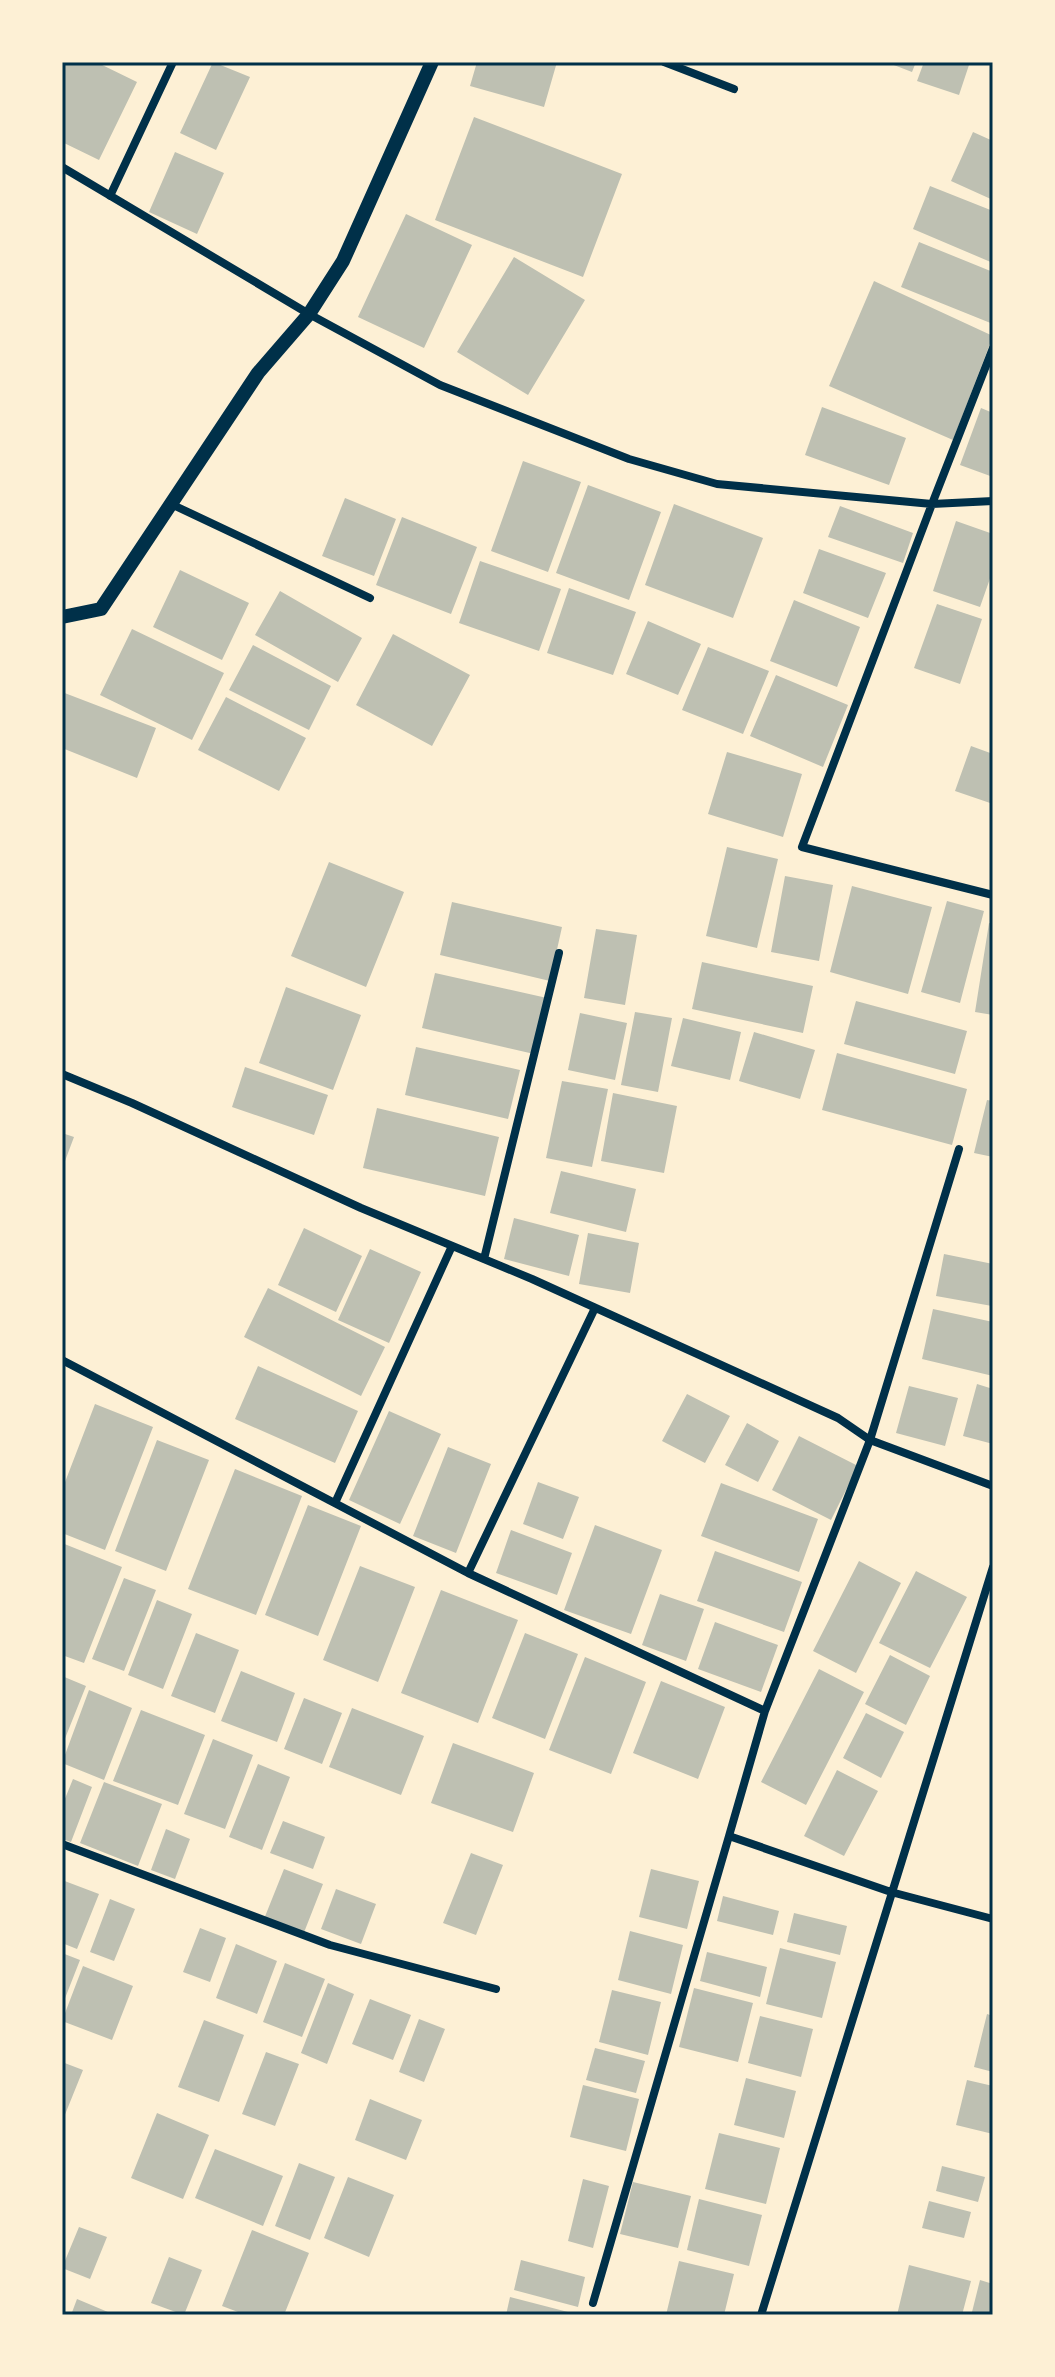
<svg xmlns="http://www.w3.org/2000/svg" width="1055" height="2377" font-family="'Exo 2',sans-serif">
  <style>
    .building { fill: #bec0b2 }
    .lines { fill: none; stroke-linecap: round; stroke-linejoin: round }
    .minor { stroke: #003049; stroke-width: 8 }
    .tertiary { stroke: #003049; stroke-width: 14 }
    .neatline { fill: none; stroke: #003049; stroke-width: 3 }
  </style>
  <rect width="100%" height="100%" fill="#fdf0d5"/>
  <path class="building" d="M 62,62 L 96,62 L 137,82 L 99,160 L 62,142 Z
    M 213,62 L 250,77 L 216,150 L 180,133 Z
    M 477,62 L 557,62 L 544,107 L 470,86 Z
    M 886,62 L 916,62 L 912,72 Z
    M 924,62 L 970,62 L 959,95 L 917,81 Z
    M 474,117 L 622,174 L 583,277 L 435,220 Z
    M 973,132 L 993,141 L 993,200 L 951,181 Z
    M 175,152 L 224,173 L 197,234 L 149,212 Z
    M 930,186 L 993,211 L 993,263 L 913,229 Z
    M 406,214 L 472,245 L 424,348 L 358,317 Z
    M 919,242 L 993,272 L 993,324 L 901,287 Z
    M 514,257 L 585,300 L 528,395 L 457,352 Z
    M 874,281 L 993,336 L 953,440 L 829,386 Z
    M 822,407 L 906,438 L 889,485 L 805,455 Z
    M 981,408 L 993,413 L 993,477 L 960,465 Z
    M 523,461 L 581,482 L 548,572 L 491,551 Z
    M 588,485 L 661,512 L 629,600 L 556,573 Z
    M 345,498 L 396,519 L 374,576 L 322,556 Z
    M 674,504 L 763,538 L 733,618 L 645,585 Z
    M 840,506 L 913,533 L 903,563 L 828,537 Z
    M 402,517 L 477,547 L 451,614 L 376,585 Z
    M 956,521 L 993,534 L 993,570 L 980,607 L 933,591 Z
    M 819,549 L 886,573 L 868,618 L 803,593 Z
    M 480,561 L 561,589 L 539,651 L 459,623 Z
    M 180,570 L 249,603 L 222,660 L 153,627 Z
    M 569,588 L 636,612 L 613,675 L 547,653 Z
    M 280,591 L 362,638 L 338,682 L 255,635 Z
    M 794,600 L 860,627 L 837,687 L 770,661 Z
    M 937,604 L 982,619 L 960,684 L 914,668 Z
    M 648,621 L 701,644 L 678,695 L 626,674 Z
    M 132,629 L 224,673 L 192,740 L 100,695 Z
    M 393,634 L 470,675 L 432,746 L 356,705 Z
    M 253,645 L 331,686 L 309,730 L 229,690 Z
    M 708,647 L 769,671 L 743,734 L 682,710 Z
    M 776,675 L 848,705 L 823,767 L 750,736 Z
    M 62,692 L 156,728 L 137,778 L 62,748 Z
    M 226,697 L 306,738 L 279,791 L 198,750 Z
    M 971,746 L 993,754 L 993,804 L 955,791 Z
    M 727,752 L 802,774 L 783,837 L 708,814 Z
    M 727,847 L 778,859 L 757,948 L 706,936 Z
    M 329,862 L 404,892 L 366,987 L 291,956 Z
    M 785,876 L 833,885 L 819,961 L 771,952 Z
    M 852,886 L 932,907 L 908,994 L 830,972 Z
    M 947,901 L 984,911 L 960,1003 L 921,992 Z
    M 452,902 L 562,927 L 550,981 L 440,955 Z
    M 989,923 L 993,924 L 993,1015 L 975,1012 Z
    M 596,929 L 637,935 L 625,1005 L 584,998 Z
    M 702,962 L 813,986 L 803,1033 L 692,1009 Z
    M 435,973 L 547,998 L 534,1054 L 422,1028 Z
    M 286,987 L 361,1015 L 333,1090 L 259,1063 Z
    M 856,1001 L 967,1031 L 955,1074 L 844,1044 Z
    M 635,1012 L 672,1018 L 658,1092 L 621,1085 Z
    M 580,1013 L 627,1023 L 615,1080 L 568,1070 Z
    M 683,1018 L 741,1032 L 730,1080 L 671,1066 Z
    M 754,1032 L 815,1050 L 800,1099 L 739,1081 Z
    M 416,1047 L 520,1070 L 508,1119 L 405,1095 Z
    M 837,1053 L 967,1089 L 952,1145 L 822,1110 Z
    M 245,1067 L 328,1095 L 314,1135 L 232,1107 Z
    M 562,1081 L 608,1089 L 592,1167 L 546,1158 Z
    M 613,1093 L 677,1106 L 664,1173 L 601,1161 Z
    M 987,1100 L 993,1101 L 993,1157 L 974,1153 Z
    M 377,1108 L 499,1137 L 485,1196 L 363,1168 Z
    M 62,1133 L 74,1137 L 62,1169 Z
    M 561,1171 L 636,1189 L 626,1232 L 550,1213 Z
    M 514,1218 L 579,1235 L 569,1276 L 504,1259 Z
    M 304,1228 L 362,1256 L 336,1312 L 278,1285 Z
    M 588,1233 L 639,1243 L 630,1293 L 579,1284 Z
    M 370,1249 L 421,1272 L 389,1343 L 338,1320 Z
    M 944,1254 L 993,1264 L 992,1306 L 936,1296 Z
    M 268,1288 L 385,1347 L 361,1396 L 244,1337 Z
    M 933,1309 L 993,1322 L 993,1376 L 922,1359 Z
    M 258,1366 L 358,1411 L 335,1463 L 235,1419 Z
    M 977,1384 L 993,1389 L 993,1444 L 963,1436 Z
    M 909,1386 L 958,1398 L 945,1446 L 896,1433 Z
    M 687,1394 L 730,1416 L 705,1463 L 662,1441 Z
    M 95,1404 L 153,1427 L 105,1550 L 62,1533 L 62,1490 Z
    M 389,1411 L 441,1434 L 400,1524 L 349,1500 Z
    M 747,1423 L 779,1441 L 758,1482 L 725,1465 Z
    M 799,1436 L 858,1466 L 831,1520 L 772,1490 Z
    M 157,1440 L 209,1460 L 166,1571 L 115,1551 Z
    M 448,1447 L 491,1464 L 456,1553 L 413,1536 Z
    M 235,1469 L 302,1496 L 256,1615 L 188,1589 Z
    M 538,1482 L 579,1497 L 563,1539 L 523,1524 Z
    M 721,1483 L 818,1519 L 799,1572 L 701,1536 Z
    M 308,1505 L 361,1526 L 318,1636 L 265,1615 Z
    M 595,1525 L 662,1550 L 631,1634 L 564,1610 Z
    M 511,1530 L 572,1553 L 557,1595 L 496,1573 Z
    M 62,1543 L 122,1567 L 84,1663 L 62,1655 Z
    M 715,1551 L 802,1582 L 784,1632 L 697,1601 Z
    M 859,1561 L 901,1583 L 856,1673 L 813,1651 Z
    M 360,1566 L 415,1587 L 378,1682 L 323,1660 Z
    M 916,1571 L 967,1597 L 930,1668 L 879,1643 Z
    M 124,1578 L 156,1590 L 124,1671 L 92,1659 Z
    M 441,1590 L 518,1620 L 478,1723 L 401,1693 Z
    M 660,1594 L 704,1609 L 686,1661 L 642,1645 Z
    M 157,1600 L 192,1614 L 163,1689 L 128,1675 Z
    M 715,1622 L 778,1645 L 761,1692 L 698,1669 Z
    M 196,1633 L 239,1650 L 215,1713 L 171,1696 Z
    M 525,1633 L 578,1654 L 545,1739 L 492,1718 Z
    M 890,1655 L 930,1676 L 906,1725 L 865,1704 Z
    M 585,1657 L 646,1682 L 611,1774 L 549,1750 Z
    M 819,1669 L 864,1692 L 806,1805 L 761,1782 Z
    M 241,1671 L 295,1693 L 277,1742 L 221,1721 Z
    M 62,1676 L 86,1686 L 62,1746 Z
    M 661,1681 L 725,1707 L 698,1779 L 633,1753 Z
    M 89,1690 L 132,1708 L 104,1780 L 62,1763 Z
    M 304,1698 L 342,1713 L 322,1764 L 284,1749 Z
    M 352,1708 L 424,1736 L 401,1795 L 329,1767 Z
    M 141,1710 L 205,1735 L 178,1805 L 113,1781 Z
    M 866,1713 L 904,1732 L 881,1778 L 843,1758 Z
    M 213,1739 L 253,1755 L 225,1829 L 184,1814 Z
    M 453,1743 L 534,1773 L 513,1832 L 431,1803 Z
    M 258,1764 L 290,1777 L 262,1850 L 229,1837 Z
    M 837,1770 L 878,1791 L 844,1856 L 804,1836 Z
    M 73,1779 L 92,1787 L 71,1842 L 62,1839 L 62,1806 Z
    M 104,1782 L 162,1804 L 138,1866 L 80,1843 Z
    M 283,1821 L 325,1837 L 313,1869 L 270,1853 Z
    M 166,1829 L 190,1839 L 175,1879 L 151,1870 Z
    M 471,1853 L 503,1865 L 476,1935 L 443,1923 Z
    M 284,1869 L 323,1884 L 303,1935 L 264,1919 Z
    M 651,1869 L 699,1881 L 687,1929 L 639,1917 Z
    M 62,1880 L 99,1894 L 77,1949 L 62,1943 Z
    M 336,1889 L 376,1904 L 361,1944 L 321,1929 Z
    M 723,1896 L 779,1911 L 773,1935 L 717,1921 Z
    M 110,1899 L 135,1909 L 114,1961 L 90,1952 Z
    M 794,1913 L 847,1926 L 840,1955 L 787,1942 Z
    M 200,1928 L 226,1938 L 210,1982 L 183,1972 Z
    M 630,1931 L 683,1945 L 671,1994 L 618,1980 Z
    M 236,1944 L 277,1961 L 257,2014 L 216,1998 Z
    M 780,1948 L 836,1962 L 822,2018 L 766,2004 Z
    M 707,1952 L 767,1967 L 760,1997 L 700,1981 Z
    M 62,1953 L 80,1960 L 62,2006 Z
    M 285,1963 L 325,1979 L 302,2037 L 263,2022 Z
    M 83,1966 L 133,1986 L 112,2040 L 62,2021 Z
    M 328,1983 L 354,1994 L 327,2064 L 301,2053 Z
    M 694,1988 L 753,2003 L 738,2062 L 679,2047 Z
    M 612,1990 L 661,2002 L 648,2055 L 599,2042 Z
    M 370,1999 L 411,2015 L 393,2060 L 352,2044 Z
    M 987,2014 L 993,2016 L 993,2072 L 974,2067 Z
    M 760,2016 L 813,2029 L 801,2077 L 748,2063 Z
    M 419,2019 L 445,2029 L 424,2082 L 399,2072 Z
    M 204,2020 L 244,2035 L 219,2102 L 178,2087 Z
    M 595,2048 L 645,2061 L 636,2093 L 586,2080 Z
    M 266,2052 L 299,2064 L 275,2126 L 242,2114 Z
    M 62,2062 L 83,2070 L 62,2122 Z
    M 746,2078 L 796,2091 L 784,2138 L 734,2125 Z
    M 967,2080 L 993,2086 L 993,2134 L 956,2125 Z
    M 583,2085 L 639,2099 L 626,2151 L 570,2137 Z
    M 370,2099 L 422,2120 L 406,2160 L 355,2140 Z
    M 157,2113 L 209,2135 L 183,2199 L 131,2178 Z
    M 719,2133 L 780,2148 L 766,2204 L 705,2189 Z
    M 215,2149 L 283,2176 L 263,2226 L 195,2198 Z
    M 299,2163 L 335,2177 L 310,2240 L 275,2226 Z
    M 942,2166 L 985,2177 L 978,2202 L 936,2191 Z
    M 348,2177 L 394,2195 L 369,2257 L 324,2238 Z
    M 583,2179 L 609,2186 L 593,2248 L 568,2241 Z
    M 633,2182 L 691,2196 L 678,2248 L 620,2234 Z
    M 699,2199 L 762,2215 L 749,2266 L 687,2250 Z
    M 929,2201 L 971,2212 L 964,2238 L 922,2228 Z
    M 79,2227 L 107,2237 L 90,2279 L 62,2268 Z
    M 252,2230 L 309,2253 L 284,2315 L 246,2315 L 222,2306 Z
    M 169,2257 L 202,2270 L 184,2315 L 151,2303 Z
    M 521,2260 L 585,2277 L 578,2307 L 514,2290 Z
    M 679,2261 L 734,2274 L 724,2315 L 666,2315 Z
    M 909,2265 L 971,2281 L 962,2315 L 897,2315 Z
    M 980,2280 L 993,2284 L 993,2315 L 972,2312 Z
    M 510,2297 L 568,2312 L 567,2315 L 506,2315 Z
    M 77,2299 L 115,2315 L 71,2315 Z"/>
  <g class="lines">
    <path class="minor" d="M 664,62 L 734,89
      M 62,167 L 309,314 L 440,385 L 629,459 L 717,484 L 932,504 L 993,348
      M 110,196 L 173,62
      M 993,501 L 932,504 L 802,847 L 993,895
      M 173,505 L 370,598
      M 62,1074 L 132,1103 L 361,1208 L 532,1279 L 838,1418 L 870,1440 L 993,1486
      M 959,1149 L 870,1440 L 765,1711 L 729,1836 L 891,1892 L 993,1919
      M 484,1259 L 559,953
      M 62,1360 L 468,1573 L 765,1711
      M 335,1503 L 452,1246
      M 468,1573 L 595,1308
      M 62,1844 L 330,1945 L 496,1989
      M 593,2303 L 729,1836
      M 761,2315 L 993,1567"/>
    <path class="tertiary" d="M 62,617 L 101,609 L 258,373 L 309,314 L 343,261 L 432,62"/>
  </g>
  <rect width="1055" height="2377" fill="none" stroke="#fdf0d5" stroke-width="128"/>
  <rect x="64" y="64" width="927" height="2249" class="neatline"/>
</svg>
